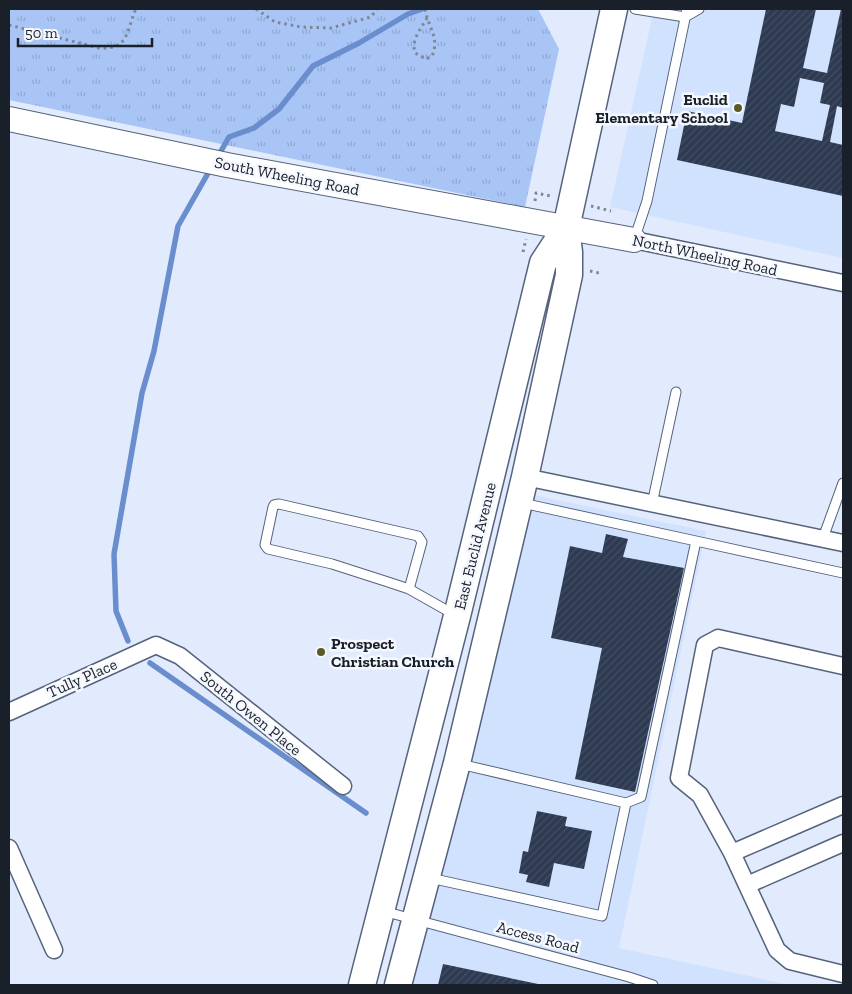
<svg xmlns="http://www.w3.org/2000/svg" width="852" height="994" font-family="'Zilla Slab',serif">
  <style>
    .built { fill: #d1e2fe }
    .grass { fill: url(#grass-tufts) }
    .lines { fill: none; stroke-linecap: round; stroke-linejoin: round }
    .stream { stroke: #6a8dcd; stroke-width: 5.5 }
    .building { fill: url(#building-hatch); fill-rule: evenodd }
    .lane-casing { stroke: #55637c; stroke-width: 11 }
    .street-casing { stroke: #55637c; stroke-width: 19 }
    .secondary-casing { stroke: #55637c; stroke-width: 26 }
    .primary-casing { stroke: #55637c; stroke-width: 29 }
    .path { stroke: #7e8694; stroke-width: 3; stroke-dasharray: 2.5 4; stroke-linecap: butt }
    .lane { stroke: #fff; stroke-width: 9 }
    .street { stroke: #fff; stroke-width: 16 }
    .secondary { stroke: #fff; stroke-width: 24 }
    .primary { stroke: #fff; stroke-width: 26 }
    .poi-dot { fill: #585b28; stroke: #f5f8fe; stroke-width: 2 }
    .labels { text-anchor: middle; dominant-baseline: central; stroke-width: 5; stroke-linejoin: round; paint-order: stroke }
    .poi-label { font-size: 16px; font-weight: bold; fill: #1a202a; stroke: #f5f8fe; text-anchor: end }
    .street-label { font-size: 16px; fill: #1a202a; stroke: #f5f8fe }
  </style>
  <defs>
    <pattern id="grass-tufts" width="24" height="20" patternUnits="userSpaceOnUse" patternTransform="scale(1.25)"><rect width="24" height="20" fill="#a8c5f6"/><path d="M3 7l-1-3M5 7V3M7 7l1-3M15 17l-1-3M17 17v-4M19 17l1-3" fill="none" stroke="#90a9d3"/></pattern>
    <pattern id="building-hatch" width="6" height="6" patternUnits="userSpaceOnUse" patternTransform="scale(1.25)"><rect width="6" height="6" fill="#2d3a51"/><path d="M-1 1l2-2M0 6l6-6M5 7l2-2" fill="none" stroke="#424e62"/></pattern>
  </defs>
  <rect width="100%" height="100%" fill="#e1ebfd"/>
  <path class="built" d="M 654,9 L 843,9 L 843,258 L 610,207 Z
    M 533,495 L 706,531 L 619,948 L 790,985 L 412,985 L 432,895 Z"/>
  <path class="grass" d="M 9,9 L 538,9 L 559,49 L 525,207 L 9,100 Z"/>
  <g class="lines">
    <path class="stream" d="M 217,158 L 229,137 L 254,128 L 279,109 L 313,66 L 359,43 L 408,14 L 422,9
      M 128,641 L 116,611 L 114,554 L 142,393 L 154,351 L 178,226 L 211,168
      M 150,663 L 366,813"/>
  </g>
  <path class="building" d="M 766,9 L 816,9 L 803,68 L 827,73 L 841,9 L 843,9 L 843,108 L 837,106 L 830,142 L 843,145 L 843,196 L 677,160 L 687,111 L 742,123 ZM 800,78 L 824,83 L 820,103 L 830,105 L 822,141 L 775,131 L 781,104 L 794,107 Z
    M 606,534 L 628,539 L 623,557 L 684,568 L 635,792 L 575,779 L 602,648 L 551,638 L 570,546 L 602,553 Z
    M 537,811 L 567,817 L 565,826 L 592,831 L 584,869 L 554,863 L 549,887 L 526,882 L 528,875 L 519,873 L 523,851 L 528,852 Z
    M 443,964 L 538,984 L 537,985 L 438,985 Z"/>
  <g class="lines">
    <defs>
      <path id="lane" d="M 635,9 L 685,17 L 699,9
        M 634,240 L 647,201 L 687,9
        M 522,503 L 696,541 L 641,797 L 626,803
        M 652,504 L 676,392
        M 823,538 L 843,483
        M 696,541 L 843,573
        M 409,589 L 422,542 L 418,536 L 279,504 L 274,505 L 273,507 L 265,545 L 268,549 L 332,564 L 388,582 L 409,589 L 455,615
        M 430,878 L 602,916 L 626,803 L 460,764
        M 383,911 L 629,977 L 653,985"/>
      <path id="street" d="M 634,240 L 843,283
        M 525,477 L 843,543
        M 843,666 L 718,638 L 705,645 L 679,778 L 700,795 L 732,853 L 777,950 L 790,961 L 843,974
        M 9,712 L 156,645 L 180,656 L 343,786
        M 9,848 L 54,950
        M 732,853 L 843,805
        M 747,885 L 843,843"/>
      <path id="secondary" d="M 9,119 L 227,165 L 634,240"/>
      <path id="primary" d="M 362,985 L 457,616 L 543,263 L 566,228
        M 398,985 L 457,763 L 525,477 L 569,275 L 569,252 L 566,228 L 614,9"/>
    </defs>
    <use href="#lane" class="lane-casing"/>
    <use href="#street" class="street-casing"/>
    <use href="#secondary" class="secondary-casing"/>
    <use href="#primary" class="primary-casing"/>
    <path class="path" d="M 256,9 L 275,22 L 301,27 L 331,28 L 371,17 L 377,9
      M 425,9 C 428,27 440,38 432,56 L 426,59 L 415,53 C 411,39 421,29 427,18
      M 9,25 L 99,48 C 130,50 126,30 136,9
      M 535,201 L 536,193 L 551,196
      M 591,206 L 611,211
      M 523,252 L 526,239
      M 590,271 L 599,273"/>
    <use href="#lane" class="lane"/>
    <use href="#street" class="street"/>
    <use href="#secondary" class="secondary"/>
    <use href="#primary" class="primary"/>
  </g>
  <g class="poi-dot">
    <circle cx="738" cy="108" r="5"/>
    <circle cx="321" cy="652" r="5"/>
  </g>
  <g class="labels">
    <g class="poi-label">
      <text x="728" y="99">Euclid<tspan x="728" dy="18">Elementary School</tspan></text>
      <text x="331" y="643" text-anchor="start">Prospect<tspan x="331" dy="18">Christian Church</tspan></text>
    </g>
    <g class="street-label">
      <text transform="translate(287 176) rotate(11)">South Wheeling Road</text>
      <text transform="translate(705 255) rotate(12)">North Wheeling Road</text>
      <text transform="translate(475 546) rotate(-76)">East Euclid Avenue</text>
      <text transform="translate(82 678) rotate(-24)">Tully Place</text>
      <text transform="translate(251 713) rotate(39)">South Owen Place</text>
      <text transform="translate(538 937) rotate(15)">Access Road</text>
    </g>
  </g>
  <rect width="852" height="994" fill="none" stroke="#1a202a" stroke-width="20"/>
  <path d="M18 38v8h134v-8" fill="none" stroke="#1a202a" stroke-width="2.5"/>
  <text x="25" y="38" font-size="15" fill="#1a202a" stroke="#f5f8fe" stroke-width="4" paint-order="stroke">50 m</text>
</svg>
